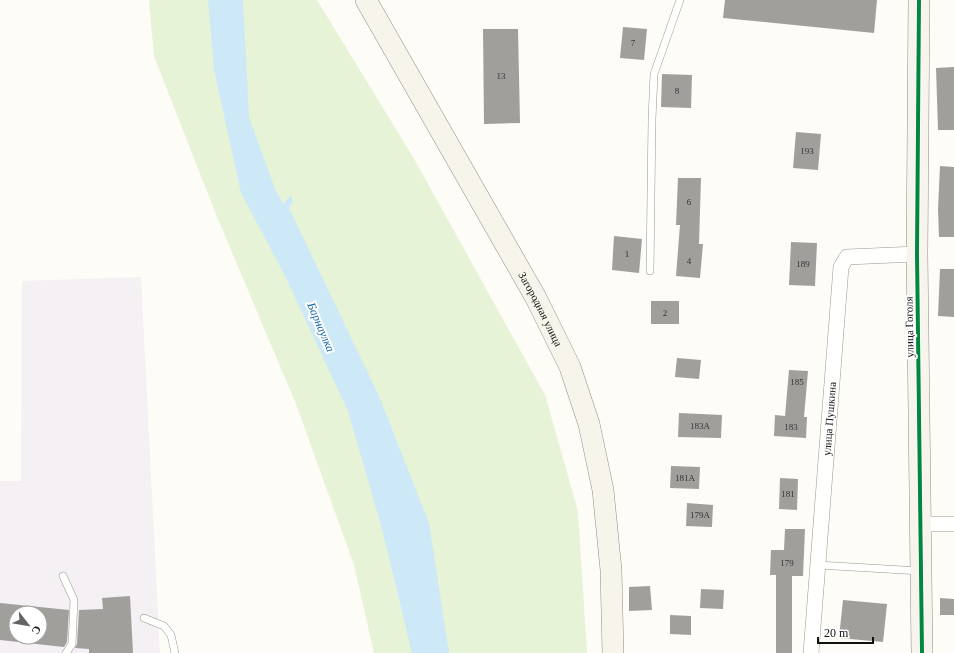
<svg xmlns="http://www.w3.org/2000/svg" width="954" height="653" font-family="Georgia,serif">
  <style>
    .industrial { fill: #f5f0f3; fill-rule: evenodd }
    .green { fill: #e7f3d7 }
    .water { fill: #cde8f7 }
    .building { fill: #a19f9c; fill-rule: evenodd }
    .lines { fill: none; stroke-linecap: round; stroke-linejoin: round }
    .lane-casing { stroke: #979795; stroke-width: 8 }
    .street-casing { stroke: #979795; stroke-width: 16 }
    .secondary-casing { stroke: #8e8d8b; stroke-width: 22 }
    .lane { stroke: #fffffe; stroke-width: 7 }
    .street { stroke: #fffffe; stroke-width: 15 }
    .secondary { stroke: #f6f4eb; stroke-width: 21 }
    .cycleway-casing { stroke: #fff; stroke-width: 6 }
    .cycleway { stroke: #00873e; stroke-width: 4 }
    .labels { text-anchor: middle; dominant-baseline: central; stroke-width: 4; stroke-linejoin: round; paint-order: stroke }
    .number-label { font-size: 9px; fill: #353434 }
    .street-label { font-size: 11px; fill: #111; stroke: #fff }
    .water-label { font-size: 12px; font-style: italic; fill: #1768a6; stroke: #fff }
  </style>
  <rect width="100%" height="100%" fill="#fdfcf7"/>
  <path class="industrial" d="M 141,277 L 160,653 L 0,653 L 0,481 L 21,481 L 22,281 ZM 16,613 L 40,613 L 40,637 L 16,637 Z"/>
  <path class="green" d="M 149,0 L 317,0 L 413,157 L 545,395 L 578,511 L 587,653 L 374,653 L 354,565 L 296,404 L 215,212 L 154,56 Z"/>
  <path class="water" d="M 208,0 L 243,0 L 249,117 L 275,189 L 283,204 L 291,195 L 293,202 L 289,208 L 379,396 L 429,523 L 449,653 L 412,653 L 382,529 L 348,411 L 284,274 L 241,193 L 214,70 Z"/>
  <path class="building" d="M 725,0 L 877,0 L 874,33 L 723,18 Z
    M 623,27 L 647,29 L 644,60 L 620,58 Z
    M 483,29 L 518,29 L 520,123 L 484,124 Z
    M 954,67 L 954,130 L 938,130 L 936,68 Z
    M 662,74 L 692,75 L 691,108 L 661,107 Z
    M 796,132 L 821,134 L 818,170 L 793,168 Z
    M 940,166 L 954,167 L 954,237 L 939,237 L 938,209 Z
    M 678,178 L 701,178 L 699,244 L 703,244 L 700,278 L 676,276 L 680,225 L 676,225 Z
    M 614,236 L 642,239 L 639,273 L 612,270 Z
    M 791,242 L 817,243 L 815,286 L 789,285 Z
    M 940,269 L 954,269 L 954,317 L 938,316 Z
    M 651,301 L 679,301 L 679,324 L 651,324 Z
    M 677,358 L 701,360 L 699,379 L 675,377 Z
    M 789,370 L 808,371 L 804,417 L 807,417 L 806,438 L 774,436 L 775,415 L 785,416 Z
    M 679,413 L 722,415 L 721,438 L 678,437 Z
    M 671,466 L 700,467 L 699,489 L 670,488 Z
    M 780,478 L 798,479 L 797,510 L 779,509 Z
    M 687,503 L 713,505 L 712,527 L 686,526 Z
    M 785,529 L 805,529 L 803,576 L 792,576 L 792,653 L 776,653 L 776,575 L 770,575 L 771,550 L 784,550 Z
    M 650,586 L 652,610 L 629,611 L 629,587 Z
    M 701,589 L 724,590 L 723,609 L 700,608 Z
    M 130,596 L 133,653 L 89,653 L 89,649 L 75,648 L 77,644 L 79,610 L 103,609 L 102,598 Z
    M 940,598 L 954,599 L 954,615 L 940,615 Z
    M 843,600 L 887,604 L 883,642 L 839,638 Z
    M 0,603 L 69,610 L 67,642 L 64,647 L 0,640 ZM 16,613 L 40,613 L 40,637 L 16,637 Z
    M 670,615 L 691,616 L 691,635 L 670,634 Z"/>
  <g class="lines">
    <defs>
      <path id="lane" d="M 650,271 L 652,119 L 654,74 L 680,0
        M 818,565 L 920,571
        M 63,576 L 74,600 L 72,644 L 66,653
        M 144,618 L 164,626 L 171,635 L 175,653"/>
      <g id="street">
        <path d="M 920,524 L 954,524"/>
        <path id="s1" d="M 811,653 L 841,267 L 847,257 L 917,254"/>
      </g>
      <g id="secondary">
        <path id="s2" d="M 366,0 L 536,298 L 570,367 L 589,424 L 603,490 L 611,570 L 613,653"/>
        <path d="M 919,0 L 917,254 L 922,653"/>
      </g>
    </defs>
    <use href="#lane" class="lane-casing"/>
    <use href="#street" class="street-casing"/>
    <use href="#secondary" class="secondary-casing"/>
    <use href="#lane" class="lane"/>
    <use href="#street" class="street"/>
    <use href="#secondary" class="secondary"/>
    <defs>
      <path id="cycleway" d="M 919,0 L 917,254 L 922,653"/>
    </defs>
    <use href="#cycleway" class="cycleway-casing"/>
    <use href="#cycleway" class="cycleway"/>
  </g>
  <g class="labels">
    <g class="number-label">
      <text x="633" y="43">7</text>
      <text x="501" y="76">13</text>
      <text x="677" y="91">8</text>
      <text x="807" y="151">193</text>
      <text x="689" y="202">6</text>
      <text x="627" y="254">1</text>
      <text x="689" y="261">4</text>
      <text x="803" y="264">189</text>
      <text x="665" y="313">2</text>
      <text x="797" y="382">185</text>
      <text x="700" y="426">183А</text>
      <text x="791" y="427">183</text>
      <text x="685" y="478">181А</text>
      <text x="788" y="494">181</text>
      <text x="700" y="515">179А</text>
      <text x="787" y="563">179</text>
    </g>
    <g class="street-label">
      <text stroke="none"><textPath href="#s2" startOffset="355">Загородная улица</textPath></text>
      <text transform="translate(909 327) rotate(-91)">улица Гоголя</text>
      <text stroke="none"><textPath href="#s1" startOffset="235">улица Пушкина</textPath></text>
    </g>
    <g class="water-label">
      <text transform="translate(321 327) rotate(67)">Барнаулка</text>
    </g>
  </g>
  <g transform="translate(28 625) rotate(121)"><circle r="19" fill="#ffffff" stroke="#a0a0a0"/>
  <path d="M0-3L7 15L0 10L-7 15Z" fill="#646362"/>
  <text y="-6" font-size="11" font-weight="bold" text-anchor="middle" fill="#111111">С</text>
  </g>
  <path d="M818 637v6h55v-6" fill="none" stroke="#111111" stroke-width="2"/>
  <text x="824" y="637" font-size="12" fill="#111111" stroke="#ffffff" stroke-width="3" paint-order="stroke">20 m</text>
</svg>
